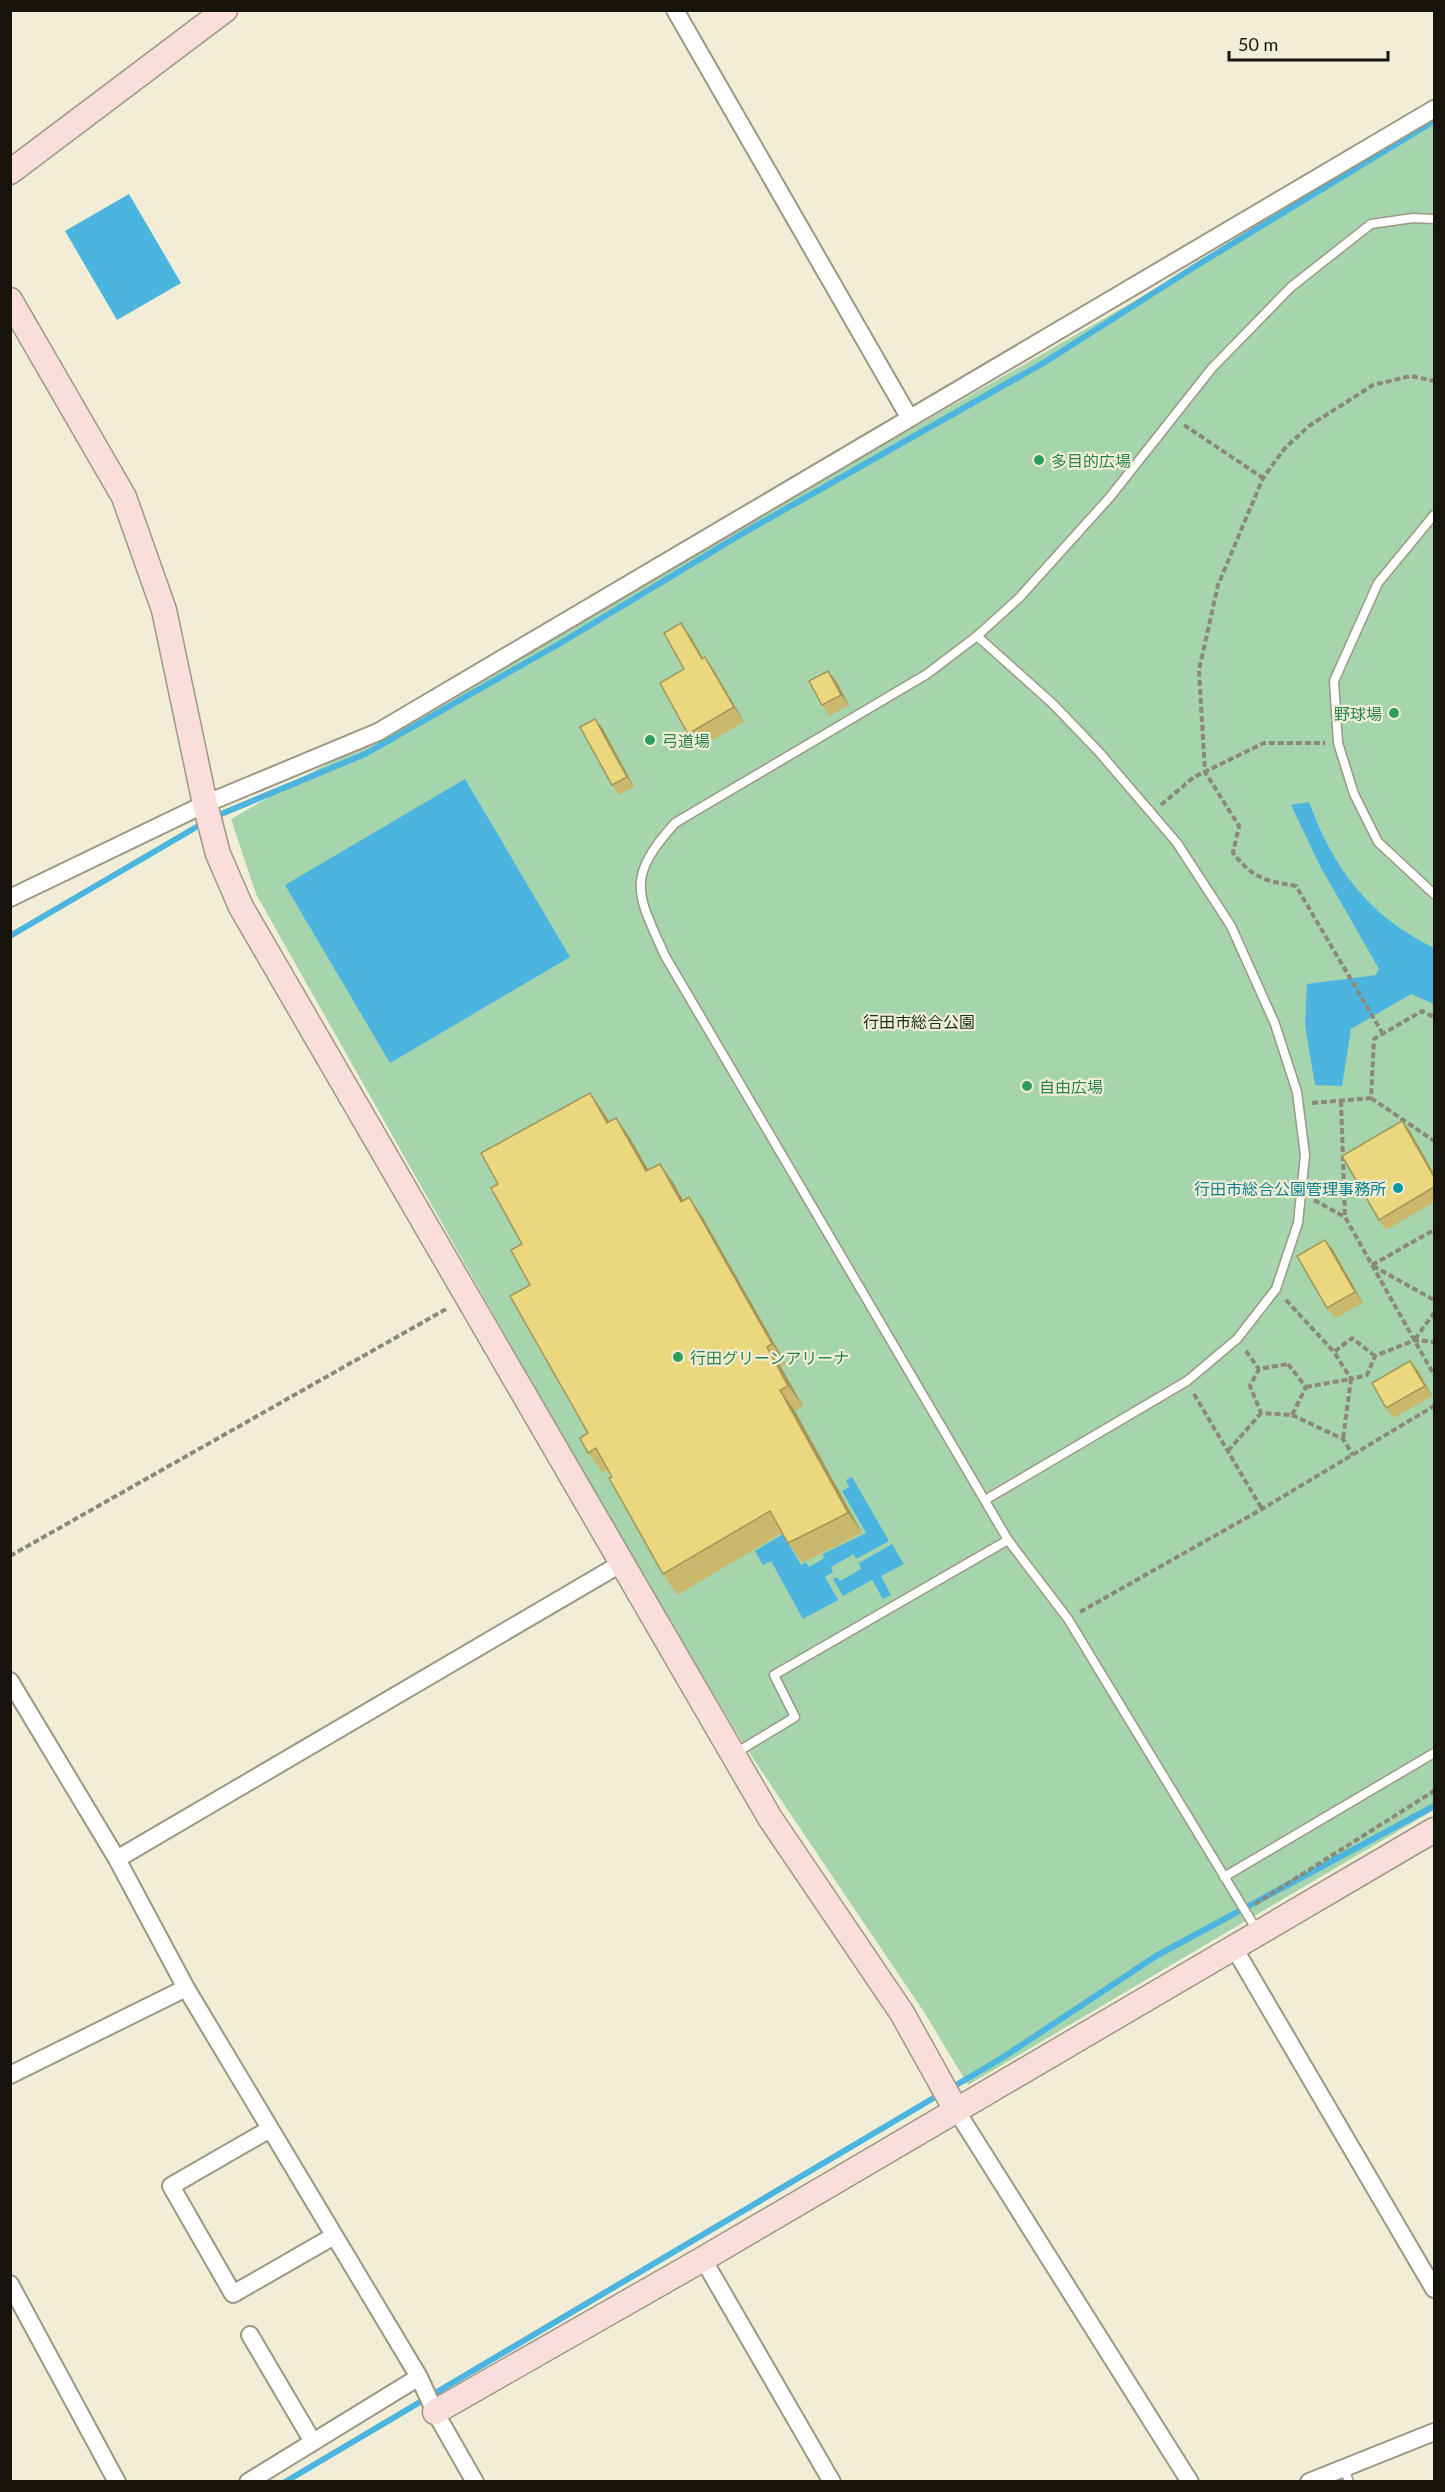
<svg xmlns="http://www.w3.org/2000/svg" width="1445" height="2492" font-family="Lato,'Noto Sans JP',sans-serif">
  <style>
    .green { fill: #a5d4ad }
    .water { fill: #4cb5df }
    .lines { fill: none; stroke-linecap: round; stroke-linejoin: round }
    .stream { stroke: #4cb5df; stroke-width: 6 }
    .lane-casing { stroke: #9c9883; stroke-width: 11 }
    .street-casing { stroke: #9c9883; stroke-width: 20 }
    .secondary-casing { stroke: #9c9883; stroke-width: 27 }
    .path { stroke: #8c897a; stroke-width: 4; stroke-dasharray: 6 3; stroke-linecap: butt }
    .lane { stroke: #fff; stroke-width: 8 }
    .street { stroke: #fff; stroke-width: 16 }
    .secondary { stroke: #fadedb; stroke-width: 24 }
    .wall { fill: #cab96c }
    .shaded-wall { fill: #a49658 }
    .building { fill: #ebd77d; stroke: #a49658; stroke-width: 1.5 }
    .leisure-dot { fill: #2e9e5b; stroke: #f1edd7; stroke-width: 2 }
    .culture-dot { fill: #0f9aa8; stroke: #f1edd7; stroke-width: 2 }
    .labels { text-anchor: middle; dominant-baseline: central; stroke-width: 4.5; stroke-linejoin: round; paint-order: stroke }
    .leisure-label { font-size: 16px; fill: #27864d; stroke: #f1edd7; text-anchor: start }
    .park-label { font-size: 16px; fill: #12321a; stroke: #f1edd7 }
    .culture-label { font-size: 16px; fill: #0d838f; stroke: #f1edd7; text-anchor: end }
  </style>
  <rect width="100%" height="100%" fill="#f1edd7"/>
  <path class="green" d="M 1434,122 L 1434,1810 L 968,2085 L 926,2015 L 746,1748 L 631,1558 L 256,894 L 231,819 L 1199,264 Z"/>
  <path class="water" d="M 129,194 L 181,283 L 117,320 L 65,231 Z
    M 465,779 L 570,957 L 390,1063 L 285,885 Z
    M 1309,802 C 1334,870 1369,916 1434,948 L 1434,1004 L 1411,994 L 1351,1029 L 1342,1086 L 1315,1085 L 1305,1025 L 1307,984 L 1376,975 L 1379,969 L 1320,866 L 1291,805 Z
    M 852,1477 L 889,1541 L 856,1559 L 854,1554 L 831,1567 L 833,1572 L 825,1577 L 838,1600 L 803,1619 L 771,1561 L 763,1565 L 755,1551 L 783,1534 L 801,1565 L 806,1562 L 809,1567 L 824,1558 L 823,1554 L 866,1533 L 842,1491 L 849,1487 L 846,1480 Z
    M 892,1544 L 904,1564 L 881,1576 L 891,1595 L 883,1599 L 872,1580 L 843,1596 L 833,1579 L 837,1577 L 840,1581 L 861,1569 L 859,1563 Z"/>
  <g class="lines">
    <path class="stream" d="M 214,817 L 365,754 L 559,644 L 745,532 L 1045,362 L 1199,264 L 1434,121
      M 10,936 L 205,822
      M 951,2088 L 1002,2058 L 1156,1956 L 1434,1806
      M 285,2482 L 942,2093"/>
    <defs>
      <path id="lane" d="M 1434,515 L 1378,583 L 1334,681 L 1338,743 L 1354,794 L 1378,842 L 1434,894
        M 977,636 L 1053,704 L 1099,752 L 1177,843 L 1231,926 L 1275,1024 L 1297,1092 L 1305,1155 L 1298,1223 L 1276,1289 L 1237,1339 L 1187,1381 L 985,1500
        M 734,1754 L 795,1717 L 774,1675 L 1008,1540
        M 1224,1877 L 1434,1753
        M 1258,1932 L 1068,1619 L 1008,1540 L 665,956 C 637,893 625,879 675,823 L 927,674 L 977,636 L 1019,598 L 1110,497 L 1212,368 L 1291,287 L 1371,224 L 1413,218 L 1434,219
        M 1344,2468 L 1349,2482"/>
      <path id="street" d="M 675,10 L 909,417
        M 10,898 L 205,804 L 378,732 L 1434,109
        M 10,1681 L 117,1859
        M 1233,1946 L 1434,2289
        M 10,2075 L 186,1988
        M 956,2110 L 1190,2482
        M 270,2129 L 171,2186 L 233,2294 L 334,2236
        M 703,2259 L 832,2482
        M 10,2284 L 117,2482
        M 250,2335 L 313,2442
        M 248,2482 L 419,2377
        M 475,2482 L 435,2412 L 419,2377 L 186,1988 L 117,1859 L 622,1563
        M 1309,2482 L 1434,2432"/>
      <path id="secondary" d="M 10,172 L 225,10
        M 10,300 L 124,497 L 164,610 L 205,804 L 218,854 L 241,907 L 770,1818 L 902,2013 L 956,2110
        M 435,2412 L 703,2259 L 1434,1830"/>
    </defs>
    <use href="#lane" class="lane-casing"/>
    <use href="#street" class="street-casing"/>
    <use href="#secondary" class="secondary-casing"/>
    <path class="path" d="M 1184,425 L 1263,478
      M 1161,805 L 1194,777 L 1264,743 L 1325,743
      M 1383,1034 L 1296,886 C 1263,880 1254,879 1233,853 L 1239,826 L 1205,772 L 1199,670 L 1218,585 L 1263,478 L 1285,448 L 1309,426 L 1373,385 L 1411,376 L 1434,381
      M 1371,1098 L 1434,1141
      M 1341,1101 L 1345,1217 L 1434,1375
      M 1312,1103 L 1371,1098 L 1374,1039 L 1422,1011 L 1434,1017
      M 1314,1200 L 1345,1217
      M 1372,1265 L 1434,1230
      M 1373,1266 L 1434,1300
      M 1286,1300 L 1334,1352
      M 1415,1339 L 1434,1313
      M 1246,1351 L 1259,1369
      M 1375,1356 L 1352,1338 L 1334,1352 L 1351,1379 L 1367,1375 L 1375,1356 L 1415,1340 L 1434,1342
      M 1288,1364 L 1306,1387 L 1292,1415 L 1261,1413 L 1250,1386 L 1259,1369 Z
      M 1306,1387 L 1351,1379 L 1343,1439
      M 1194,1394 L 1262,1509
      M 1292,1415 L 1343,1439 L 1353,1455
      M 1228,1451 L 1261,1413
      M 10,1556 L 448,1308
      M 1080,1612 L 1262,1509 L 1434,1406
      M 1255,1904 L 1434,1791"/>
    <use href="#lane" class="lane"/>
    <use href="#street" class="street"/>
    <use href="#secondary" class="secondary"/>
  </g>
  <path class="wall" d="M 691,637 L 703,658 L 715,672 L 744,722 L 698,748 L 688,734 L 684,669 Z
    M 828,671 L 836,681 L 849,705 L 830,716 L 822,705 Z
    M 603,729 L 634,787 L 619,795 L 612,785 Z
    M 604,1113 L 609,1121 L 616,1118 L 630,1138 L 648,1170 L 660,1164 L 674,1184 L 683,1201 L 689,1197 L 703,1218 L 786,1364 L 781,1367 L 803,1406 L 795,1411 L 862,1533 L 802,1563 L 788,1543 L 782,1533 L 677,1595 L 663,1574 L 608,1470 L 603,1473 L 588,1453 L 588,1433 L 530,1285 L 522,1244 L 498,1184 Z
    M 1402,1121 L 1410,1131 L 1434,1174 L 1434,1202 L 1386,1230 L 1379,1220 Z
    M 1325,1240 L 1333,1250 L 1363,1303 L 1335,1318 L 1327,1308 Z
    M 1418,1371 L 1432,1396 L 1394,1418 L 1386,1408 Z"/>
  <path class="shaded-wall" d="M 681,623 L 691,637 L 712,674 L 702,659 Z
    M 705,657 L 715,672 L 744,722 L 734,707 Z
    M 828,671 L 836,681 L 849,705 L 841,695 Z
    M 595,719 L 603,729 L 634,787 L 627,777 Z
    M 590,1093 L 604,1113 L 621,1143 L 607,1123 Z
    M 616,1118 L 630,1138 L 661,1192 L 646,1171 Z
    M 1402,1121 L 1410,1131 L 1434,1174 L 1434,1177 Z
    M 660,1164 L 674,1184 L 695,1222 L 681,1202 Z
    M 689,1197 L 703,1218 L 786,1364 L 772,1344 Z
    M 1325,1240 L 1333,1250 L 1363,1303 L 1355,1292 Z
    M 767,1347 L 781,1367 L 803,1406 L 788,1386 Z
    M 1410,1361 L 1418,1371 L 1432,1396 L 1425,1386 Z
    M 780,1390 L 795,1411 L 862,1533 L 848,1513 Z"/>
  <path class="building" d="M 681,623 L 702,659 L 705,657 L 734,707 L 688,734 L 660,683 L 684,669 L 664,633 Z
    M 828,671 L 841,695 L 822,705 L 809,681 Z
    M 595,719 L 627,777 L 612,785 L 580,727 Z
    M 590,1093 L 607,1123 L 616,1118 L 646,1171 L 660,1164 L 681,1202 L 689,1197 L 772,1344 L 767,1347 L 788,1386 L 780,1390 L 848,1513 L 788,1543 L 770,1511 L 663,1574 L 609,1478 L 612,1477 L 596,1448 L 588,1453 L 580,1438 L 588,1433 L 510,1296 L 530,1285 L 511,1250 L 522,1244 L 491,1188 L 498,1184 L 481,1153 Z
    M 1402,1121 L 1434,1177 L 1434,1187 L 1379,1220 L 1342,1156 Z
    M 1325,1240 L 1355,1292 L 1327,1308 L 1297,1256 Z
    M 1410,1361 L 1425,1386 L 1386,1408 L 1372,1383 Z"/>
  <g class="leisure-dot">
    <circle cx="1039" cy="460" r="6"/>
    <circle cx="1394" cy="713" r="6"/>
    <circle cx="650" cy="740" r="6"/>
    <circle cx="1027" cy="1086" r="6"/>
    <circle cx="678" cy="1357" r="6"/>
  </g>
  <circle class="culture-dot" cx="1398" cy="1188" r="6"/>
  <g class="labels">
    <g class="leisure-label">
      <text x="1051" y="460">多目的広場</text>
      <text x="1382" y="713" text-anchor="end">野球場</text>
      <text x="662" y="740">弓道場</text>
      <text x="1039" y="1086">自由広場</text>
      <text x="690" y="1357">行田グリーンアリーナ</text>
    </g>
    <g class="park-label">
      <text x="919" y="1021">行田市総合公園</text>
    </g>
    <g class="culture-label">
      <text x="1386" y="1188">行田市総合公園管理事務所</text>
    </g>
  </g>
  <rect width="1445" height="2492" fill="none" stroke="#16140d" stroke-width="24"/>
  <path d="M1229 51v9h159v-9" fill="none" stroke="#16140d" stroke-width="3"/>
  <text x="1238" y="51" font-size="18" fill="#16140d" stroke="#f1edd7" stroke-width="4.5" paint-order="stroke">50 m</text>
</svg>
